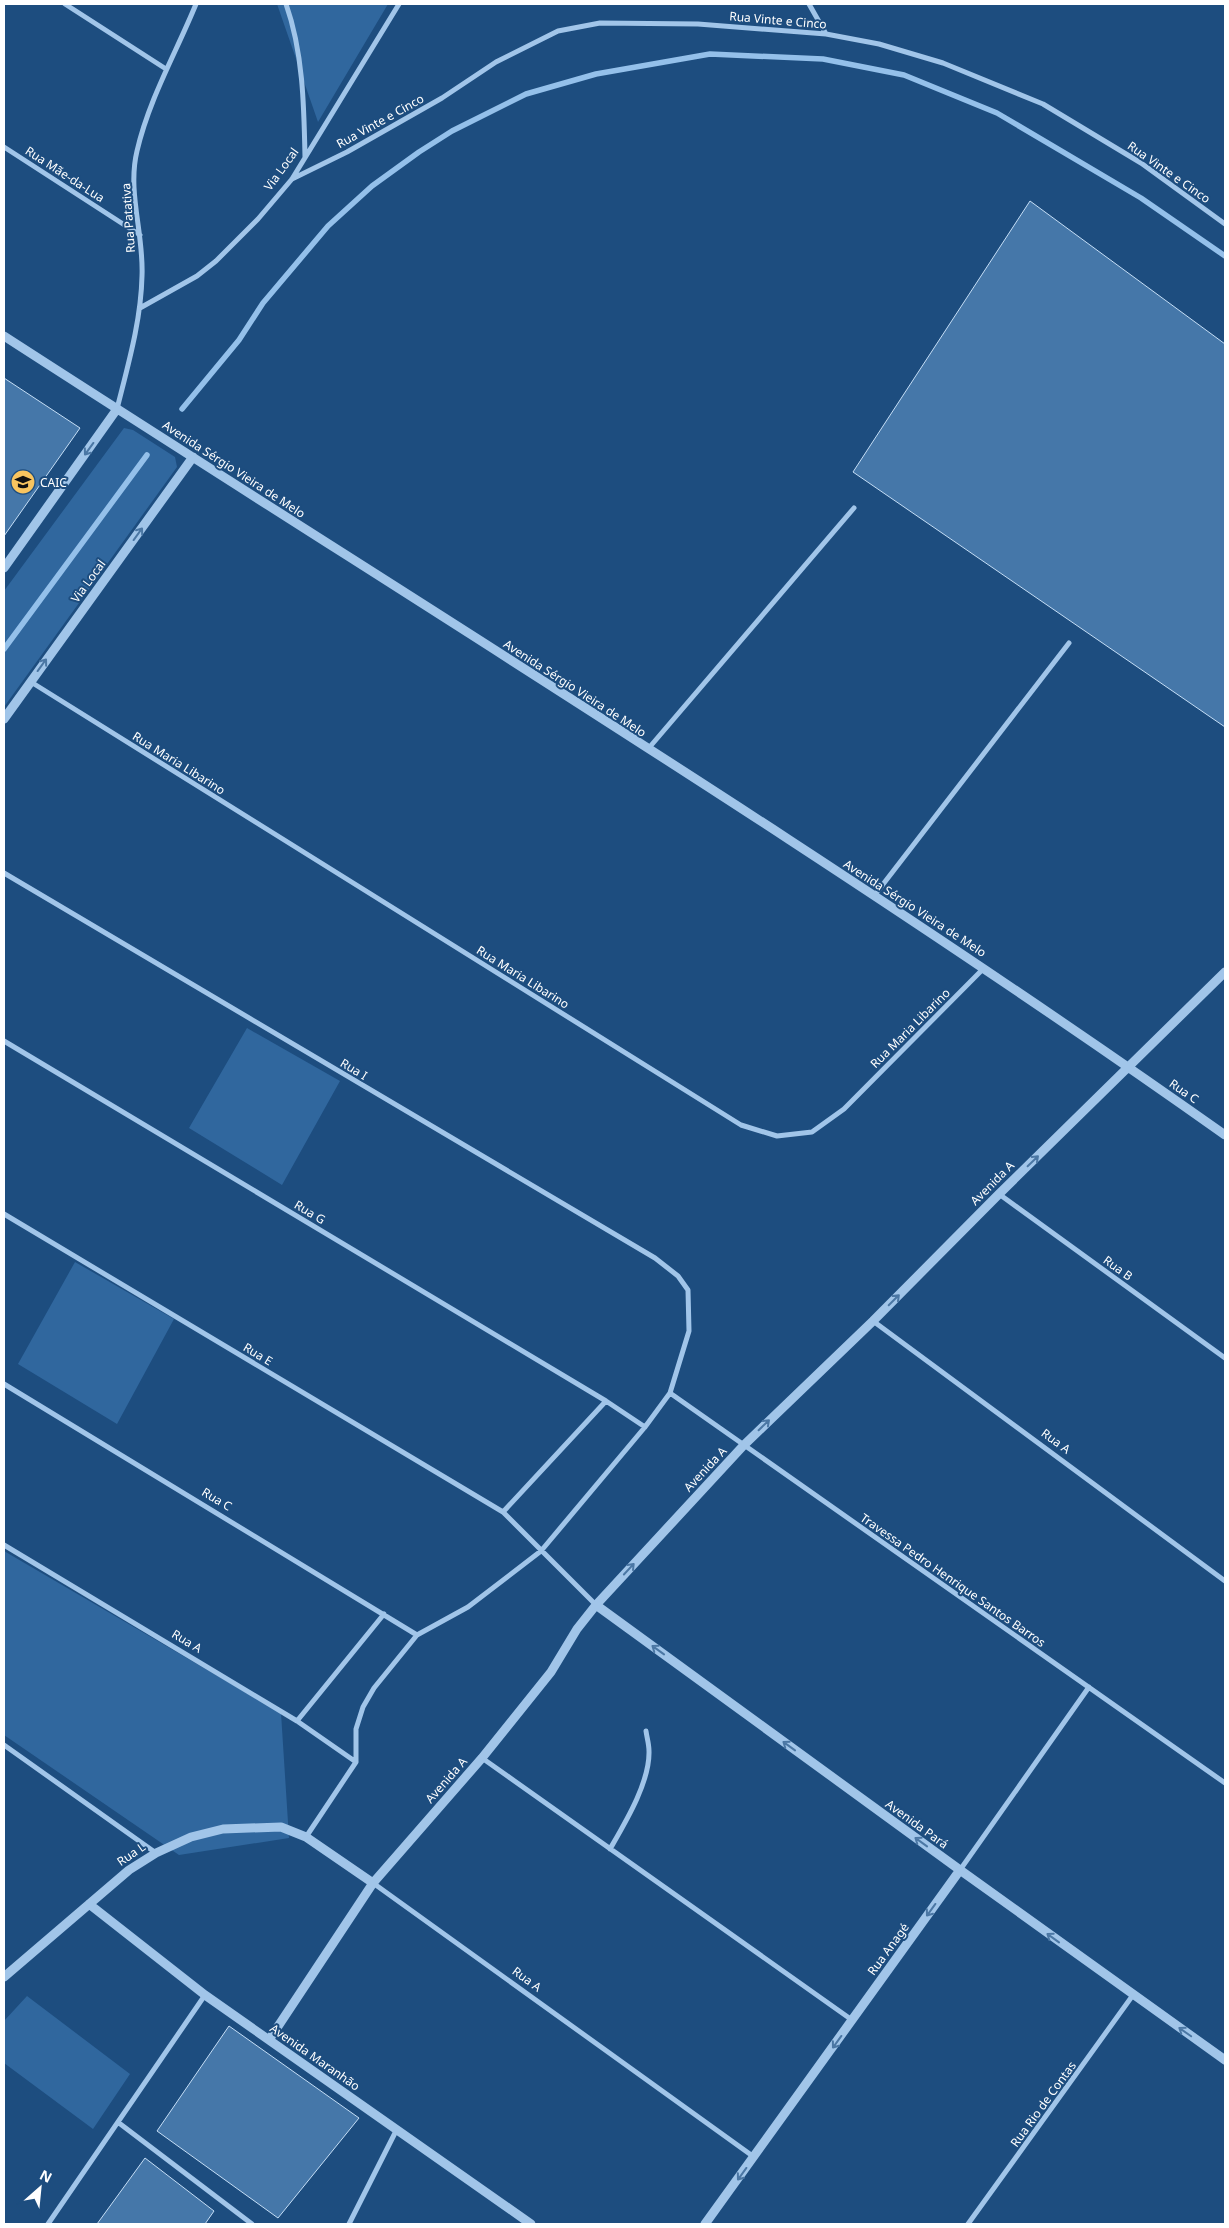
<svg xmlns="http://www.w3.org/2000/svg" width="1229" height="2228" font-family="'Noto Sans',sans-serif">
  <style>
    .green { fill: #30679e }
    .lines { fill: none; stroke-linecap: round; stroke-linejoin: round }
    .stream { stroke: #94c0ea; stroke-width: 5.5 }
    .building { fill: #4577a9; stroke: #c5def6 }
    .minor { stroke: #a1c5e9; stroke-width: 5 }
    .tertiary { stroke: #a1c5e9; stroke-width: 9 }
    .oneway { stroke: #4b77a4 }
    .labels { text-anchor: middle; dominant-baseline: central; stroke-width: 4; stroke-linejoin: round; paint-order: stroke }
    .street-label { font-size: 12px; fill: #fff; stroke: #1d4d7f }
    .poi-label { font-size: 12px; fill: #fff; stroke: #1d4d7f; text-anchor: start }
  </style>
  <rect width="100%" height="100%" fill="#1d4d7f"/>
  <path class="green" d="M 277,4 L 388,4 L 318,122 Z
    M 124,428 L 133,430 L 175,457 L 177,467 L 4,707 L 4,591 Z
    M 247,1028 L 340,1081 L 282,1185 L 189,1128 Z
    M 75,1262 L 174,1319 L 117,1424 L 18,1364 Z
    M 4,1551 L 281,1713 L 289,1838 L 179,1855 L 4,1735 Z
    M 27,1996 L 130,2074 L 93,2129 L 4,2063 L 4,2021 Z"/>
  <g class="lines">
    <path class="stream" d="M 182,409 L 239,340 L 263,303 L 328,226 L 372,186 L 419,152 L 452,131 L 526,94 L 596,74 L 710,54 L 823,59 L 904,75 L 997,113 L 1141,198 L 1225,256
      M 4,649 L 147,455"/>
  </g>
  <path class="building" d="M 1030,201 L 1225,344 L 1225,727 L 853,472 Z
    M 4,378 L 80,428 L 4,536 Z
    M 229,2026 L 359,2118 L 278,2218 L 157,2131 Z
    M 145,2158 L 214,2211 L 205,2224 L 97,2224 Z"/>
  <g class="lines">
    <path class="minor" d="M 65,4 L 166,69
      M 286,4 C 303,52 304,105 305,157
      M 809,4 L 826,34
      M 4,147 L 140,235
      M 292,179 L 347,152 L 442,98 L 496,62 L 558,31 L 600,23 L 698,24 L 826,34 L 879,44 L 943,63 L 1043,104 L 1141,163 L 1225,224
      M 140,308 L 197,276 L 216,261 L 258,219 L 292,179 L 399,4
      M 117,409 C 128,365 141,321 142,276 C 144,234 127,192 137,151 C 149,99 176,53 196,4
      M 31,682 L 741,1125 L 777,1136 L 812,1132 L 844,1109 L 983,969
      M 648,749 L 854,508
      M 4,873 L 655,1258 L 678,1276 L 688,1290 L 689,1331 L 670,1393 L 645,1427 L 541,1551 L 468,1607 L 417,1635 L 374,1688 L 363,1707 L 356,1729 L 356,1762 L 306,1837
      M 874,896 L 1069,643
      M 4,1041 L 606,1401 L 645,1427
      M 999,1194 L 1225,1358
      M 4,1214 L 503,1512 L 596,1605
      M 873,1321 L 1225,1581
      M 4,1384 L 417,1635
      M 670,1393 L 1225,1783
      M 503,1512 L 606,1401
      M 4,1545 L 297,1721 L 356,1762
      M 297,1721 L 384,1614
      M 4,1745 L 156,1853
      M 482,1758 L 852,2020
      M 610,1849 C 625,1823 650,1782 649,1751 C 649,1744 647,1738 646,1731
      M 960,1870 L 1089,1687
      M 373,1883 L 754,2157
      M 119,2123 L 252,2224
      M 48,2224 L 205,1995
      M 349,2224 L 397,2129
      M 968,2224 L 1133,1995"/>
    <path class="tertiary" d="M 4,336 C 412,600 828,854 1225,1135
      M 4,568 L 117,409
      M 4,719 L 193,457
      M 596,1605 L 960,1870 L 1225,2060
      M 89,1904 L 205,1995 L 531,2224
      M 4,1977 L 129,1870 L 156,1853 L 191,1837 L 223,1829 L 281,1827 L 306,1837 L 373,1883
      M 269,2040 L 373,1883 L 482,1758 L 551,1672 L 577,1629 L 596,1605 L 743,1446 L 873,1321 L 999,1194 L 1225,972
      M 705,2224 L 960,1870"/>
  </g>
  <defs><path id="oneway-shaft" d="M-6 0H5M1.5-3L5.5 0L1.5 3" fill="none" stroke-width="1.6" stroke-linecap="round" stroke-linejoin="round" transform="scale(1.25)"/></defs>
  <g class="oneway">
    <use href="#oneway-shaft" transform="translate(89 449) rotate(126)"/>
    <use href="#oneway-shaft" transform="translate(138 534) rotate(-54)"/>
    <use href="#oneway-shaft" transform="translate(42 665) rotate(-54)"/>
    <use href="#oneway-shaft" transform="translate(1033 1161) rotate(-44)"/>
    <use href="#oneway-shaft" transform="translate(894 1300) rotate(-45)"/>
    <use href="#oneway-shaft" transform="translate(764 1425) rotate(-44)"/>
    <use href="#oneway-shaft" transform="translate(629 1569) rotate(-47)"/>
    <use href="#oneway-shaft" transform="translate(658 1650) rotate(-144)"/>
    <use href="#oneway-shaft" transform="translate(789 1746) rotate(-144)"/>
    <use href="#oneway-shaft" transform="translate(921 1842) rotate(-144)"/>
    <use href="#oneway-shaft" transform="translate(931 1910) rotate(126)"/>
    <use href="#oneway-shaft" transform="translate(1053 1938) rotate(-144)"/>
    <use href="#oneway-shaft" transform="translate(1185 2032) rotate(-145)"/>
    <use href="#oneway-shaft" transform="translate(837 2042) rotate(126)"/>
    <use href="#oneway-shaft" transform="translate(742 2174) rotate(126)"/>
  </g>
  <defs>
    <symbol id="school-disc" viewBox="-11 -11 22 22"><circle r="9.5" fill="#f8c45f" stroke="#1d4d7f"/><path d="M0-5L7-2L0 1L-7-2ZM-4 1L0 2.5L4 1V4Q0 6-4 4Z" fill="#111"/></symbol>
  </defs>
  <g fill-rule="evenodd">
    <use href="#school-disc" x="9" y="468" width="28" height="28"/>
  </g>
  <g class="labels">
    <g class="street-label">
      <text transform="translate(778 20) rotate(5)">Rua Vinte e Cinco</text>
      <text transform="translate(380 121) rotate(-29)">Rua Vinte e Cinco</text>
      <text transform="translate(281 169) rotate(-54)">Via Local</text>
      <text transform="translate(1169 172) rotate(35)">Rua Vinte e Cinco</text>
      <text transform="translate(65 174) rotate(33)">Rua Mãe-da-Lua</text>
      <text transform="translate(128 218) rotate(-94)">Rua Patativa</text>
      <text transform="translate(234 469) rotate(33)">Avenida Sérgio Vieira de Melo</text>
      <text transform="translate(88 581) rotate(-54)">Via Local</text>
      <text transform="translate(575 688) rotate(33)">Avenida Sérgio Vieira de Melo</text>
      <text transform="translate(179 763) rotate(32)">Rua Maria Libarino</text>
      <text transform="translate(915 908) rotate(33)">Avenida Sérgio Vieira de Melo</text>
      <text transform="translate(523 977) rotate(32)">Rua Maria Libarino</text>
      <text transform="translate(910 1028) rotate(-45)">Rua Maria Libarino</text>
      <text transform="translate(354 1069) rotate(31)">Rua I</text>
      <text transform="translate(1184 1091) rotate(35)">Rua C</text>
      <text transform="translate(992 1183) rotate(-45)">Avenida A</text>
      <text transform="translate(310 1212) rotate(31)">Rua G</text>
      <text transform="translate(1118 1268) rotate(36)">Rua B</text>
      <text transform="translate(258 1354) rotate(31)">Rua E</text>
      <text transform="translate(1056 1441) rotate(36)">Rua A</text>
      <text transform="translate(705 1469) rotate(-47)">Avenida A</text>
      <text transform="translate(217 1499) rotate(31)">Rua C</text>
      <text transform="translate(953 1580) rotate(35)">Travessa Pedro Henrique Santos Barros</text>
      <text transform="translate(187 1641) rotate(31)">Rua A</text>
      <text transform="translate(446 1780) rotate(-49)">Avenida A</text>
      <text transform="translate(917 1824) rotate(36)">Avenida Pará</text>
      <text transform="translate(131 1854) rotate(-35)">Rua L</text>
      <text transform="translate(888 1949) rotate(-54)">Rua Anagé</text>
      <text transform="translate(527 1979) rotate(36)">Rua A</text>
      <text transform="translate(315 2057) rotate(35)">Avenida Maranhão</text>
      <text transform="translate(1043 2104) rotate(-54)">Rua Rio de Contas</text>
    </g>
    <g class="poi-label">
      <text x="40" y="482">CAIC</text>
    </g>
  </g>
  <rect width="1229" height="2228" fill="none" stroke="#ffffff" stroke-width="10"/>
  <g transform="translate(40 2188) rotate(27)" stroke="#1d4d7f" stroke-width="4" paint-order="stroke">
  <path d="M0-4L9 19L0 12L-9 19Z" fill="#ffffff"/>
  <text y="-8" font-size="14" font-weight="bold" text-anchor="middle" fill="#ffffff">N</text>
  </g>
</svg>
